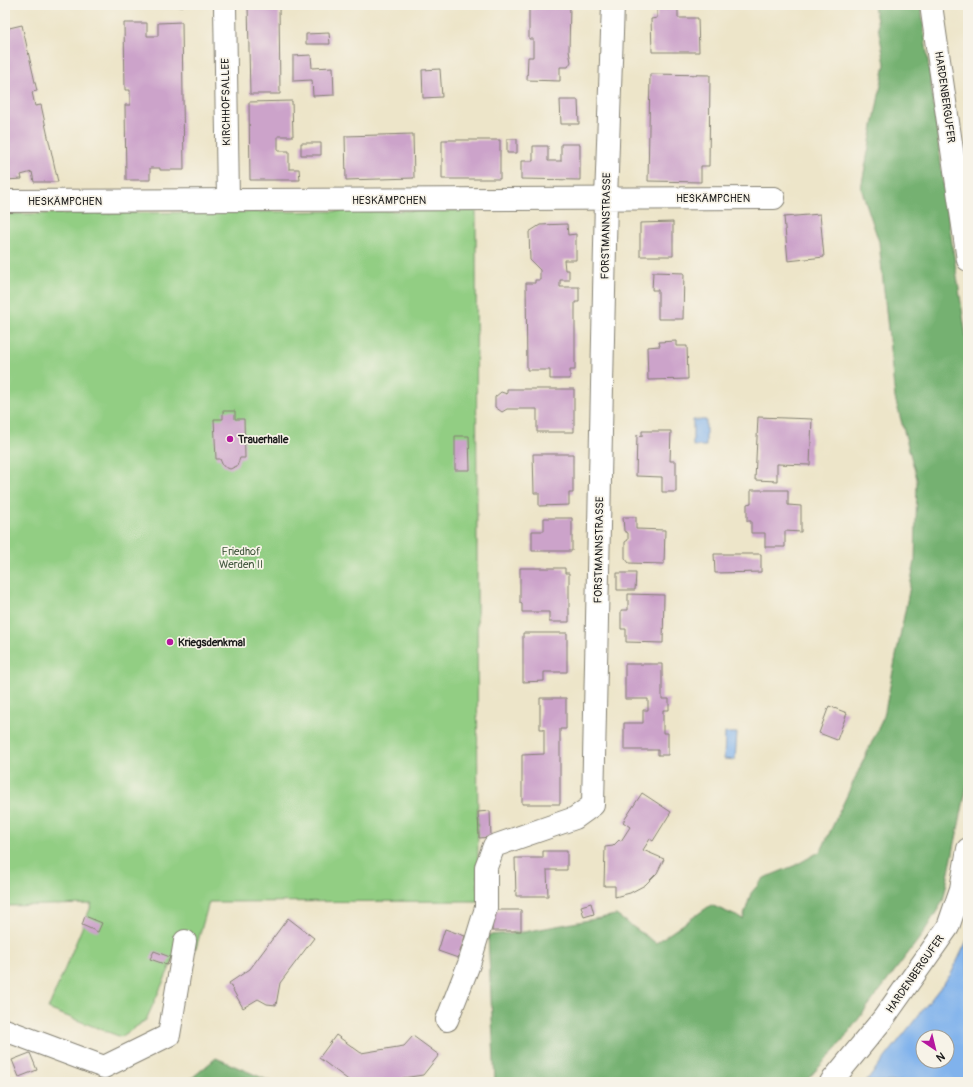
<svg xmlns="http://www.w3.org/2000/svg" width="973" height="1087" font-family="Pangolin,sans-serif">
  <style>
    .green { fill: #92ce83; stroke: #577550 }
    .forest { fill: #75b171; stroke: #486646 }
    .water { fill: #80b2ec; stroke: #4e6784; fill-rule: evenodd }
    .building { fill: #cca3ca }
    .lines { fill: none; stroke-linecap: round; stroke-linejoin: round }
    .minor-casing { stroke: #848072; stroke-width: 24 }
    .minor { stroke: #fff; stroke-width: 22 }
    .poi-dot { fill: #b5179e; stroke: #f7f3e8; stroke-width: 1.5 }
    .labels { text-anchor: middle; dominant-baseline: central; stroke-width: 3.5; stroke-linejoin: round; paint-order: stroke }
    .street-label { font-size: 11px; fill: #1c1c1c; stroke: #f7f3e8 }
    .poi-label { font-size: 11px; font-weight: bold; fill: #1c1c1c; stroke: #f7f3e8; text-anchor: start }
    .park-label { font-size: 11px; fill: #455a40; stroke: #f7f3e8 }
  </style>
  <rect width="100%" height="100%" fill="#f7f3e8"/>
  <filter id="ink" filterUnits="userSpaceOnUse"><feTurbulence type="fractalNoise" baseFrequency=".025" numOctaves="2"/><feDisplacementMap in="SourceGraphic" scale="8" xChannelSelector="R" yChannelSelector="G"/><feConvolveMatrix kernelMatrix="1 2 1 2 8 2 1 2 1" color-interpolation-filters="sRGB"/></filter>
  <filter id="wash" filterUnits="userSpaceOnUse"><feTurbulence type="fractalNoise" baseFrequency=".012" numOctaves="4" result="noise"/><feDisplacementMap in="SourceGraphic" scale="16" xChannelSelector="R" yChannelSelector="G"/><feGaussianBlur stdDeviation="0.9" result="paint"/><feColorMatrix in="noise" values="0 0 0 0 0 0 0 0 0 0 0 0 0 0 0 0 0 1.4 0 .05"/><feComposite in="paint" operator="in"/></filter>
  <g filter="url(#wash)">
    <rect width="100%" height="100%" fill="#ede5c9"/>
    <path class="green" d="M 476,210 L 478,901 L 209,902 L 196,948 L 180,945 L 146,1020 L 121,1037 L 48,1009 L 92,904 L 5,906 L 5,214 Z"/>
    <path class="forest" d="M 874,5 L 921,5 L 946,203 L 968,349 L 968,781 L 943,901 L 922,935 L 835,1050 L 805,1082 L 495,1082 L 488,935 L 524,932 L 616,915 L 656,943 L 711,905 L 743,919 L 751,893 L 764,878 L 796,865 L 821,851 L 884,716 L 915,561 L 917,479 L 895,398 L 879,242 L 861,188 L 885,64 Z
      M 216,1058 L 272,1082 L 187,1082 Z"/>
    <path class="water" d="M 693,420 L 706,420 L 706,446 L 693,446 Z
      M 725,733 L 737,733 L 735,760 L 724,759 Z
      M 968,938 L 968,1082 L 866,1082 L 951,974 ZM 923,1037 L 947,1037 L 947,1061 L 923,1061 Z"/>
    <g id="blocks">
      <path class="building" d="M 172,5 L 183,5 L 182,7 L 172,6 Z
        M 248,5 L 279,5 L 280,94 L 250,94 Z
        M 535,5 L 570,5 L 569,51 L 571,62 L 568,67 L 560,67 L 560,81 L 527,80 L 528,57 L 533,57 L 533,39 L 529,39 L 529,9 L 535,9 Z
        M 657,5 L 678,5 L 678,18 L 698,18 L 699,52 L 652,52 L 651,19 L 657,18 Z
        M 182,22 L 184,170 L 160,170 L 160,168 L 150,168 L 150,180 L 126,180 L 125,105 L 130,105 L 130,90 L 125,90 L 124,23 L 147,23 L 147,36 L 158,36 L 158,23 Z
        M 22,25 L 37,91 L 32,92 L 35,106 L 41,105 L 58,182 L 34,182 L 32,172 L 21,175 L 22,179 L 5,180 L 5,29 Z
        M 329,33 L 330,44 L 306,44 L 306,34 Z
        M 311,55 L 312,68 L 333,67 L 334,95 L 313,96 L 312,80 L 293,81 L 293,56 Z
        M 440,69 L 442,97 L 423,98 L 422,70 Z
        M 650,74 L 710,75 L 709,166 L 701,166 L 701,182 L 648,181 Z
        M 560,100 L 578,100 L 579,124 L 561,124 Z
        M 292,101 L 293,136 L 278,136 L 278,151 L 289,151 L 289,169 L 299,169 L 300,180 L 250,180 L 249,102 Z
        M 413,134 L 414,178 L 346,180 L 345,136 Z
        M 507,139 L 517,139 L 517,153 L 507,153 Z
        M 442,140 L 500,140 L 500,179 L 442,179 Z
        M 301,143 L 321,143 L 321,155 L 301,155 Z
        M 561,144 L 580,144 L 580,180 L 521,179 L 521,161 L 533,161 L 533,146 L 548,146 L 548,161 L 561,161 Z
        M 820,214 L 824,257 L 788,261 L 784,217 Z
        M 673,222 L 673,256 L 640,256 L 640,223 Z
        M 567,224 L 568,235 L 576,234 L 576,260 L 564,260 L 565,270 L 569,270 L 569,280 L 560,280 L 560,287 L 579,287 L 579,302 L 575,302 L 575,370 L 570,370 L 570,379 L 550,379 L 550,370 L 527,370 L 526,283 L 535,283 L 535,280 L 540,280 L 540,270 L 530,260 L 529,232 L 540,225 Z
        M 653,272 L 684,273 L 683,319 L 658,319 L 658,290 L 652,290 Z
        M 676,341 L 676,346 L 687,346 L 688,379 L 648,380 L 647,347 L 660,346 L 659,342 Z
        M 507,389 L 574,389 L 574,432 L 537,432 L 537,409 L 507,409 L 502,412 L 495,407 L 495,397 L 501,392 L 507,394 Z
        M 223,411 L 235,411 L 235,419 L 244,419 L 245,458 L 240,458 L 237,466 L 230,469 L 223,466 L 220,459 L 216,459 L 214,419 L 223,419 Z
        M 758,417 L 812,419 L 810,465 L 777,464 L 777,481 L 755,480 Z
        M 642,431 L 671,431 L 670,461 L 676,461 L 676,492 L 662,492 L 662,477 L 636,476 L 637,435 L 642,436 Z
        M 455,436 L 469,436 L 470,470 L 455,470 Z
        M 533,454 L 573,454 L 573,493 L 569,493 L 569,505 L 539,506 L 539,493 L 534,493 Z
        M 751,490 L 788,490 L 788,505 L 801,506 L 801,532 L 785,531 L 785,547 L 765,547 L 765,533 L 751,533 L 751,521 L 747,521 L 747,504 L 751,503 Z
        M 623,517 L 636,517 L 636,529 L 665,530 L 664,564 L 629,563 L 625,558 L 625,542 L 628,540 L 628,533 L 624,531 Z
        M 544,518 L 572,518 L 572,551 L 532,551 L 532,531 L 544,531 Z
        M 714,554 L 761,554 L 761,572 L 715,573 Z
        M 520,568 L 565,568 L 565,573 L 569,573 L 569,622 L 549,622 L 549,612 L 522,612 L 522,604 L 520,603 Z
        M 617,573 L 636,573 L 635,590 L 617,590 Z
        M 628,594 L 664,595 L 663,643 L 626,642 L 626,629 L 621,629 L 621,610 L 628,610 Z
        M 523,633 L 567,633 L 567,672 L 544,672 L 544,681 L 523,682 Z
        M 625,664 L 662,664 L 662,699 L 669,699 L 669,710 L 663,710 L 663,733 L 668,733 L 668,755 L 658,755 L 658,750 L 624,750 L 624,723 L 643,723 L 643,710 L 648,710 L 648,699 L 625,699 Z
        M 540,698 L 566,698 L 566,729 L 560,729 L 560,804 L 522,804 L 522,755 L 544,754 L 544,729 L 540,729 Z
        M 829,706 L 847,713 L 837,740 L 819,733 Z
        M 642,793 L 671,812 L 653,841 L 650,839 L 643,850 L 664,859 L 657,873 L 645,885 L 630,893 L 615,897 L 615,886 L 604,886 L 605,847 L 613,846 L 619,840 L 621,841 L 630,827 L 623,822 Z
        M 490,811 L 491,837 L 479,838 L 478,812 Z
        M 543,851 L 567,851 L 567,870 L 547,870 L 548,896 L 516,896 L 515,858 L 543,858 Z
        M 591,903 L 594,914 L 584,917 L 581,906 Z
        M 493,910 L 521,910 L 521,931 L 492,931 Z
        M 85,916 L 102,923 L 98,932 L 82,925 Z
        M 288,918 L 314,938 L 280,983 L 276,1005 L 267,1004 L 258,999 L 243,1008 L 229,983 L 250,969 Z
        M 445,929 L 465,936 L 458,958 L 438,951 Z
        M 154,951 L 170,957 L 167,965 L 150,959 Z
        M 336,1035 L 361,1053 L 404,1046 L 413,1036 L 439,1055 L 423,1075 L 403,1078 L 398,1082 L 388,1080 L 351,1082 L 319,1058 Z
        M 30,1053 L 37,1070 L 19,1077 L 12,1060 Z"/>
    </g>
  </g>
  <g filter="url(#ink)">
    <use href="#blocks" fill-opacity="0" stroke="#848072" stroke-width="1"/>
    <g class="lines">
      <defs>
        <path id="minor" d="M 225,5 L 228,200
          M 931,5 L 968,260
          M 5,201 L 774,198
          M 447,1020 L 469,964 L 486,908 L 486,867 L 494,846 L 575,818 L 593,805 L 606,199 L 613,5
          M 5,1030 L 104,1067 L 169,1035 L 185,941
          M 831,1082 L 883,1019 L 948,927 L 961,889 L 968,849"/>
      </defs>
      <use href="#minor" class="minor-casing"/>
      <use href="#minor" class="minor"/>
    </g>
  </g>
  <g class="poi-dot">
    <circle cx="230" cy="439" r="4"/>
    <circle cx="170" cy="642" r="4"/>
  </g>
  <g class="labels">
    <g class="street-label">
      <text transform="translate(945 97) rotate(82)">HARDENBERGUFER</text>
      <text transform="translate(226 102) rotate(-91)">KIRCHHOFSALLEE</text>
      <text x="713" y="198">HESKÄMPCHEN</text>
      <text x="389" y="200">HESKÄMPCHEN</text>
      <text x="65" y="201">HESKÄMPCHEN</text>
      <text transform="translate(606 226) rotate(-89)">FORSTMANNSTRASSE</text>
      <text transform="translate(599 550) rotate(-89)">FORSTMANNSTRASSE</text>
      <text transform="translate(915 974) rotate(-55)">HARDENBERGUFER</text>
    </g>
    <g class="poi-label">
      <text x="238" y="439">Trauerhalle</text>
      <text x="178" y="642">Kriegsdenkmal</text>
    </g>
    <g class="park-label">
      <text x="241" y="551">Friedhof<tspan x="241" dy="13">Werden II</tspan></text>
    </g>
  </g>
  <rect width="973" height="1087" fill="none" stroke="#f7f3e8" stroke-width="20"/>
  <g transform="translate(935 1049) rotate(145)"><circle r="19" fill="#f7f3e8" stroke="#9f9d96"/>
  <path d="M0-3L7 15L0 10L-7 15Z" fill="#b5179e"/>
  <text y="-6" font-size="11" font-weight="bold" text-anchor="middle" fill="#1c1c1c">N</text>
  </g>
</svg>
